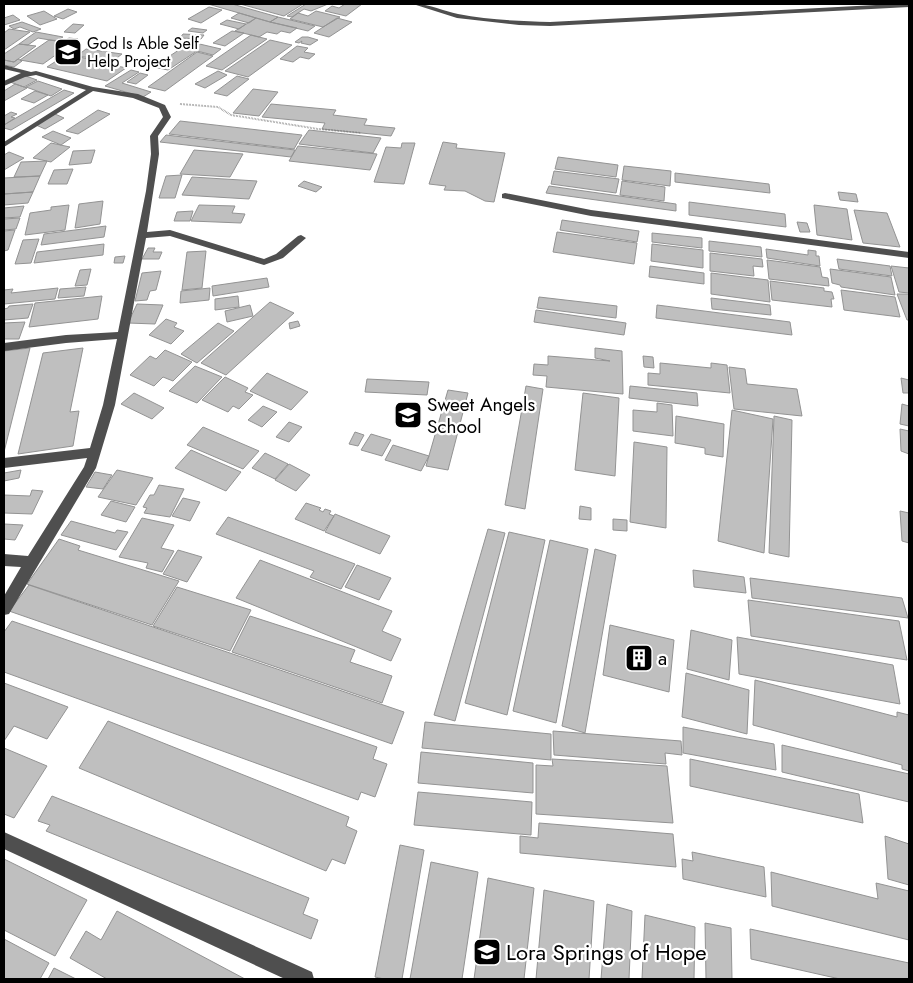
<svg xmlns="http://www.w3.org/2000/svg" width="913" height="983" font-family="Jost,sans-serif">
  <style>
    .building { fill: #bfbfbf; stroke: #939393 }
    .lines { fill: none; stroke-linecap: round; stroke-linejoin: round }
    .path { stroke: #717171; stroke-width: 2; stroke-dasharray: 0.5 1; stroke-linecap: butt }
    .minor { fill: #4f4f4f; fill-rule: evenodd }
    .labels { text-anchor: middle; dominant-baseline: central; stroke-width: 4.5; stroke-linejoin: round; paint-order: stroke }
    .far-poi-label { font-size: 16px; fill: #000; stroke: #fff; text-anchor: start }
    .poi-label { font-size: 19px; fill: #000; stroke: #fff; text-anchor: start }
    .near-poi-label { font-size: 22px; fill: #000; stroke: #fff; text-anchor: start }
  </style>
  <rect width="100%" height="100%" fill="#fff"/>
  <path class="building" d="M 208,4 L 232,4 L 278,17 L 270,22 Z
    M 240,4 L 303,4 L 284,16 Z
    M 306,4 L 328,4 L 311,11 L 304,9 L 292,17 L 287,16 Z
    M 345,4 L 362,4 L 346,16 L 325,11 L 332,6 L 339,8 Z
    M 209,7 L 222,10 L 201,23 L 188,19 Z
    M 68,9 L 77,12 L 63,19 L 54,16 Z
    M 44,11 L 57,19 L 40,25 L 27,16 Z
    M 316,11 L 340,17 L 323,27 L 290,19 L 298,13 L 308,16 Z
    M 239,13 L 256,18 L 249,23 L 231,18 Z
    M 13,15 L 20,20 L 4,25 L 4,18 Z
    M 278,17 L 315,26 L 308,31 L 270,22 Z
    M 256,18 L 270,22 L 297,28 L 290,33 L 281,31 L 277,34 L 267,32 L 259,37 L 235,31 Z
    M 337,18 L 352,22 L 329,37 L 314,33 Z
    M 227,20 L 246,24 L 239,29 L 220,24 Z
    M 22,22 L 41,29 L 33,32 L 20,27 L 14,29 L 9,26 Z
    M 73,24 L 84,25 L 75,33 L 64,32 Z
    M 192,28 L 207,30 L 203,33 L 188,31 Z
    M 9,29 L 30,32 L 4,50 L 4,33 Z
    M 232,31 L 244,33 L 225,46 L 213,43 Z
    M 36,32 L 63,37 L 56,41 L 38,38 L 28,45 L 19,44 Z
    M 183,34 L 204,35 L 201,39 L 180,38 Z
    M 251,35 L 267,39 L 222,70 L 206,66 Z
    M 302,37 L 308,37 L 318,40 L 310,45 L 301,43 L 302,41 L 299,43 L 295,42 Z
    M 69,38 L 78,39 L 43,64 L 20,60 L 49,40 L 64,41 Z
    M 270,40 L 292,45 L 248,77 L 225,71 Z
    M 191,42 L 221,49 L 213,55 L 197,51 L 168,70 L 153,67 Z
    M 19,44 L 36,46 L 14,62 L 4,60 L 4,54 Z
    M 297,46 L 308,48 L 304,52 L 315,54 L 309,59 L 300,57 L 293,62 L 280,59 Z
    M 86,49 L 122,54 L 113,61 L 77,56 Z
    M 197,52 L 213,56 L 165,91 L 148,87 Z
    M 67,54 L 126,68 L 107,81 L 47,67 Z
    M 18,59 L 22,61 L 14,67 L 4,65 L 4,60 L 14,62 Z
    M 131,70 L 139,72 L 122,83 L 151,92 L 143,97 L 105,86 Z
    M 218,71 L 227,75 L 205,88 L 195,84 Z
    M 140,73 L 148,75 L 136,84 L 127,82 Z
    M 23,75 L 37,80 L 24,87 L 10,82 Z
    M 237,76 L 249,79 L 227,96 L 214,93 Z
    M 38,81 L 62,89 L 51,96 L 26,87 Z
    M 15,84 L 27,88 L 4,101 L 4,91 Z
    M 253,89 L 278,92 L 259,116 L 233,113 Z
    M 64,90 L 74,93 L 11,130 L 4,128 L 4,125 Z
    M 35,91 L 48,95 L 34,103 L 21,99 Z
    M 271,104 L 336,110 L 333,115 L 367,119 L 364,125 L 395,128 L 391,136 L 322,129 L 325,123 L 262,117 Z
    M 98,110 L 110,114 L 78,134 L 66,131 Z
    M 11,112 L 17,114 L 11,117 L 15,118 L 4,125 L 4,116 Z
    M 55,114 L 64,118 L 45,129 L 36,125 Z
    M 180,121 L 302,135 L 294,149 L 169,134 Z
    M 309,130 L 381,138 L 373,153 L 299,144 Z
    M 53,131 L 71,138 L 61,145 L 42,137 Z
    M 166,135 L 295,150 L 291,157 L 160,142 Z
    M 443,142 L 457,144 L 456,148 L 505,153 L 494,202 L 485,201 L 465,191 L 444,190 L 446,186 L 429,184 Z
    M 51,143 L 70,147 L 51,162 L 33,158 Z
    M 402,143 L 415,143 L 404,184 L 374,182 L 386,147 L 401,148 Z
    M 298,146 L 377,154 L 370,170 L 289,161 Z
    M 95,150 L 91,163 L 69,165 L 73,151 Z
    M 194,150 L 243,154 L 230,177 L 180,174 Z
    M 9,152 L 24,158 L 4,170 L 4,155 Z
    M 558,157 L 618,165 L 616,177 L 555,169 Z
    M 47,161 L 40,176 L 14,177 L 21,162 Z
    M 624,166 L 671,171 L 670,186 L 622,180 Z
    M 73,169 L 67,184 L 48,184 L 54,170 Z
    M 554,171 L 619,179 L 616,193 L 551,184 Z
    M 675,173 L 769,184 L 770,193 L 675,182 Z
    M 182,175 L 175,198 L 159,198 L 166,176 Z
    M 40,176 L 33,192 L 4,194 L 4,178 Z
    M 192,177 L 257,181 L 249,199 L 182,195 Z
    M 304,181 L 322,187 L 316,192 L 298,186 Z
    M 622,181 L 665,187 L 664,201 L 620,195 Z
    M 549,186 L 676,204 L 676,211 L 546,193 Z
    M 33,192 L 28,203 L 4,205 L 4,194 Z
    M 838,192 L 856,194 L 858,202 L 840,200 Z
    M 103,201 L 100,224 L 75,228 L 79,204 Z
    M 689,202 L 785,214 L 786,227 L 689,215 Z
    M 69,205 L 65,230 L 25,235 L 30,213 L 51,210 L 51,207 Z
    M 199,205 L 235,206 L 232,213 L 245,214 L 241,223 L 191,221 Z
    M 814,205 L 847,209 L 852,240 L 817,235 Z
    M 24,206 L 20,217 L 4,218 L 4,208 Z
    M 854,210 L 887,213 L 900,247 L 863,243 Z
    M 193,211 L 190,221 L 174,221 L 177,212 Z
    M 20,218 L 16,229 L 4,230 L 4,219 Z
    M 562,220 L 639,231 L 637,242 L 560,230 Z
    M 797,222 L 807,223 L 810,232 L 800,232 Z
    M 106,226 L 104,237 L 41,245 L 44,234 Z
    M 15,230 L 8,250 L 4,251 L 4,231 Z
    M 557,232 L 637,243 L 634,264 L 553,252 Z
    M 652,233 L 702,238 L 702,248 L 652,242 Z
    M 39,239 L 31,263 L 15,264 L 23,240 Z
    M 709,241 L 761,247 L 762,257 L 709,251 Z
    M 104,244 L 103,255 L 34,263 L 37,252 Z
    M 652,244 L 703,250 L 703,268 L 651,261 Z
    M 148,248 L 155,248 L 153,252 L 162,252 L 159,259 L 142,259 Z
    M 766,249 L 808,255 L 808,250 L 816,251 L 816,256 L 819,256 L 820,266 L 767,258 Z
    M 206,251 L 202,288 L 182,290 L 187,252 Z
    M 710,253 L 762,259 L 763,267 L 753,266 L 754,276 L 710,271 Z
    M 125,256 L 123,263 L 114,263 L 115,257 Z
    M 837,259 L 890,266 L 892,276 L 839,269 Z
    M 767,260 L 820,267 L 822,277 L 828,278 L 829,286 L 769,279 Z
    M 650,266 L 704,273 L 704,284 L 649,277 Z
    M 891,266 L 909,268 L 909,293 L 899,292 Z
    M 91,269 L 87,285 L 75,286 L 80,270 Z
    M 830,269 L 891,277 L 895,295 L 841,287 L 840,285 L 832,283 Z
    M 161,271 L 156,290 L 150,291 L 147,300 L 135,301 L 142,273 Z
    M 711,273 L 768,280 L 770,302 L 711,294 Z
    M 267,278 L 269,287 L 213,296 L 212,286 Z
    M 770,281 L 824,288 L 824,291 L 832,292 L 834,299 L 831,299 L 832,307 L 772,300 Z
    M 86,287 L 84,296 L 58,298 L 60,289 Z
    M 58,288 L 55,299 L 4,304 L 4,290 L 13,289 L 11,293 Z
    M 210,288 L 209,300 L 180,303 L 181,291 Z
    M 841,290 L 895,297 L 900,317 L 844,310 Z
    M 897,294 L 909,294 L 909,320 L 907,320 Z
    M 102,296 L 98,319 L 29,327 L 35,303 Z
    M 238,296 L 239,307 L 215,310 L 215,299 Z
    M 539,297 L 617,306 L 616,318 L 537,308 Z
    M 711,298 L 770,305 L 771,315 L 712,309 Z
    M 270,302 L 294,313 L 226,375 L 201,363 Z
    M 33,304 L 28,318 L 4,320 L 4,309 L 8,308 L 9,306 Z
    M 137,304 L 163,305 L 155,324 L 128,323 Z
    M 250,305 L 253,316 L 227,322 L 225,311 Z
    M 657,305 L 790,322 L 792,335 L 656,318 Z
    M 536,310 L 626,323 L 624,335 L 534,322 Z
    M 166,319 L 177,323 L 174,327 L 184,331 L 171,344 L 149,335 Z
    M 298,321 L 300,326 L 290,329 L 289,323 Z
    M 25,322 L 19,339 L 4,339 L 4,323 Z
    M 218,323 L 234,331 L 197,363 L 181,354 Z
    M 30,348 L 4,452 L 4,351 Z
    M 83,348 L 70,412 L 79,411 L 73,446 L 18,454 L 43,353 Z
    M 595,348 L 622,351 L 623,394 L 546,387 L 547,376 L 533,375 L 534,364 L 548,365 L 548,356 L 610,361 L 595,358 Z
    M 165,350 L 192,362 L 173,381 L 163,377 L 154,386 L 130,375 L 150,356 L 156,359 Z
    M 643,356 L 653,357 L 654,368 L 644,367 Z
    M 660,363 L 711,368 L 711,363 L 727,365 L 730,393 L 648,385 L 648,373 L 660,374 Z
    M 195,366 L 222,377 L 197,403 L 169,391 Z
    M 729,367 L 745,369 L 747,384 L 797,389 L 802,416 L 734,409 Z
    M 267,373 L 308,392 L 291,410 L 250,391 Z
    M 225,377 L 248,388 L 245,392 L 253,395 L 239,409 L 233,406 L 228,412 L 202,400 Z
    M 901,378 L 909,380 L 909,393 L 903,393 Z
    M 367,379 L 429,382 L 427,395 L 365,392 Z
    M 526,386 L 543,389 L 525,509 L 505,505 Z
    M 630,386 L 697,393 L 698,406 L 629,398 Z
    M 448,390 L 468,393 L 448,470 L 426,466 Z
    M 134,393 L 164,408 L 152,419 L 121,404 Z
    M 583,393 L 619,398 L 615,476 L 575,470 Z
    M 657,403 L 672,405 L 673,436 L 633,431 L 633,410 L 657,412 Z
    M 902,404 L 909,406 L 909,426 L 900,424 Z
    M 263,406 L 277,412 L 262,427 L 248,420 Z
    M 732,410 L 773,419 L 764,553 L 718,541 Z
    M 676,416 L 724,424 L 723,457 L 705,454 L 705,448 L 675,443 Z
    M 774,416 L 792,420 L 789,557 L 769,553 Z
    M 289,422 L 302,427 L 289,442 L 276,437 Z
    M 203,427 L 259,451 L 243,469 L 187,445 Z
    M 900,429 L 909,431 L 909,454 L 901,451 Z
    M 355,432 L 364,435 L 358,446 L 349,444 Z
    M 371,434 L 391,440 L 382,456 L 361,450 Z
    M 634,442 L 667,447 L 666,528 L 630,522 Z
    M 393,445 L 429,456 L 421,471 L 385,460 Z
    M 191,450 L 241,472 L 226,491 L 175,468 Z
    M 265,453 L 288,464 L 275,479 L 252,468 Z
    M 289,464 L 310,475 L 296,491 L 275,480 Z
    M 21,470 L 19,478 L 4,481 L 4,473 Z
    M 117,470 L 153,478 L 136,505 L 98,497 Z
    M 95,472 L 112,475 L 103,489 L 86,487 Z
    M 159,485 L 184,489 L 170,517 L 144,513 L 147,508 L 143,507 L 150,495 L 154,495 Z
    M 32,490 L 43,491 L 32,514 L 4,513 L 4,495 L 30,496 Z
    M 183,498 L 200,502 L 190,521 L 172,516 Z
    M 111,501 L 135,507 L 126,522 L 101,515 Z
    M 306,503 L 321,508 L 319,510 L 323,512 L 325,509 L 331,511 L 329,514 L 334,516 L 324,531 L 295,519 Z
    M 580,506 L 591,508 L 591,520 L 579,519 Z
    M 900,511 L 909,513 L 909,543 L 902,541 Z
    M 335,514 L 390,536 L 380,554 L 325,532 Z
    M 228,517 L 355,564 L 341,589 L 310,577 L 314,571 L 216,534 Z
    M 142,518 L 174,525 L 161,548 L 174,551 L 162,572 L 146,568 L 148,563 L 119,557 Z
    M 613,519 L 627,520 L 627,531 L 613,530 Z
    M 71,521 L 115,533 L 117,530 L 128,532 L 116,550 L 61,535 Z
    M 4,524 L 23,525 L 15,540 L 4,539 Z
    M 488,529 L 505,533 L 455,721 L 434,715 Z
    M 509,532 L 545,540 L 507,715 L 465,703 Z
    M 59,539 L 80,546 L 78,550 L 179,581 L 152,625 L 27,584 Z
    M 550,540 L 588,549 L 556,723 L 513,711 Z
    M 595,549 L 616,555 L 585,733 L 562,726 Z
    M 178,550 L 202,557 L 187,582 L 163,574 Z
    M 260,560 L 392,611 L 382,631 L 401,639 L 391,661 L 236,598 Z
    M 357,565 L 391,578 L 379,600 L 345,587 Z
    M 693,570 L 744,577 L 746,593 L 694,587 Z
    M 750,578 L 902,598 L 908,618 L 752,598 Z
    M 29,585 L 404,712 L 392,744 L 9,611 Z
    M 177,587 L 251,610 L 230,651 L 153,626 Z
    M 748,600 L 899,621 L 907,660 L 751,636 Z
    M 250,616 L 355,650 L 350,662 L 392,676 L 382,703 L 232,652 Z
    M 12,621 L 377,747 L 373,759 L 387,764 L 375,797 L 361,792 L 358,800 L 4,672 L 4,632 Z
    M 610,625 L 674,640 L 669,692 L 603,675 Z
    M 691,630 L 732,640 L 729,680 L 687,669 Z
    M 737,637 L 893,665 L 900,704 L 739,674 Z
    M 686,673 L 749,690 L 747,734 L 682,717 Z
    M 755,680 L 897,717 L 897,712 L 909,715 L 909,771 L 902,769 L 902,765 L 753,725 Z
    M 4,683 L 68,707 L 47,739 L 14,726 L 4,741 Z
    M 108,721 L 349,817 L 346,826 L 357,831 L 345,864 L 332,859 L 326,871 L 79,768 Z
    M 425,722 L 551,734 L 551,760 L 422,748 Z
    M 683,727 L 774,744 L 776,770 L 683,753 Z
    M 553,731 L 681,741 L 682,755 L 665,753 L 666,764 L 554,755 Z
    M 782,745 L 909,774 L 909,802 L 782,772 Z
    M 4,748 L 47,766 L 14,818 L 4,814 Z
    M 421,752 L 533,763 L 533,793 L 418,783 Z
    M 552,759 L 667,766 L 673,823 L 536,814 L 536,765 L 553,766 Z
    M 690,759 L 859,794 L 863,823 L 690,786 Z
    M 418,792 L 532,802 L 531,835 L 414,825 Z
    M 52,796 L 309,898 L 303,914 L 318,920 L 311,939 L 46,831 L 50,825 L 38,821 Z
    M 539,823 L 673,834 L 676,867 L 520,853 L 520,836 L 538,838 Z
    M 885,836 L 909,844 L 909,885 L 888,879 Z
    M 400,845 L 424,850 L 402,979 L 384,979 L 375,977 Z
    M 692,852 L 764,867 L 766,897 L 683,879 L 682,859 L 693,861 Z
    M 4,859 L 87,900 L 55,956 L 4,930 Z
    M 431,862 L 478,872 L 462,979 L 410,979 Z
    M 771,872 L 878,899 L 876,883 L 909,891 L 909,940 L 772,906 Z
    M 488,878 L 534,888 L 524,979 L 474,979 Z
    M 544,890 L 594,901 L 589,979 L 536,979 Z
    M 607,904 L 632,911 L 629,979 L 601,979 Z
    M 117,911 L 245,979 L 107,979 L 70,958 L 86,931 L 101,940 Z
    M 645,915 L 695,927 L 694,979 L 642,979 Z
    M 705,923 L 731,928 L 732,979 L 706,979 Z
    M 750,929 L 909,963 L 909,979 L 840,979 L 751,959 Z
    M 4,939 L 49,963 L 40,979 L 4,979 Z
    M 54,968 L 76,979 L 48,979 Z"/>
  <g class="lines">
    <path class="path" d="M 180,104 L 218,107 L 231,115 L 318,129 L 361,133"/>
    <path class="minor" d="M 413,4 C 428,3 443,11 458,14 C 488,20 520,21 550,22 L 895,4 L 909,4 L 909,7 L 550,26 L 519,25 L 457,18 Z
      M 4,65 L 31,72 L 36,71 L 93,87 L 138,94 L 165,105 L 171,117 L 158,136 L 159,154 L 147,232 L 170,230 L 264,259 L 276,254 L 298,236 L 301,235 L 306,238 L 283,258 L 264,265 L 170,236 L 146,238 L 115,405 L 96,468 L 9,614 L 4,615 L 4,596 L 21,567 L 4,566 L 4,554 L 28,556 L 84,467 L 87,458 L 4,468 L 4,458 L 90,448 L 103,405 L 117,339 L 66,343 L 4,351 L 4,343 L 66,335 L 118,332 L 146,191 L 151,154 L 150,136 L 163,117 L 159,108 L 133,98 L 93,91 L 4,147 L 4,142 L 86,90 L 36,75 L 25,77 L 4,86 L 4,81 L 21,73 L 4,69 Z
      M 505,193 L 591,210 L 909,252 L 909,258 L 591,216 L 502,198 L 502,194 Z
      M 4,832 L 312,972 L 314,979 L 285,979 L 4,849 Z"/>
  </g>
  <defs>
    <symbol id="school-square" viewBox="-11 -11 22 22"><rect x="-9" y="-9" width="18" height="18" rx="4" fill="#000" stroke="#fff"/><path d="M0-5L7-2L0 1L-7-2ZM-4 1L0 2.5L4 1V4Q0 6-4 4Z" fill="#fff"/></symbol>
    <symbol id="building-square" viewBox="-11 -11 22 22"><rect x="-9" y="-9" width="18" height="18" rx="4" fill="#000" stroke="#fff"/><path d="M-4-6H4V6H1V3H-1V6H-4ZM-2.5-4.3h1.7v1.8h-1.7ZM.8-4.3h1.7v1.8H.8ZM-2.5-1h1.7V.8h-1.7ZM.8-1h1.7V.8H.8Z" fill="#fff"/></symbol>
  </defs>
  <g fill-rule="evenodd">
    <use href="#school-square" x="52" y="36" width="32" height="32"/>
    <use href="#school-square" x="392" y="399" width="32" height="32"/>
    <use href="#building-square" x="623" y="642" width="32" height="32"/>
    <use href="#school-square" x="471" y="936" width="32" height="32"/>
  </g>
  <g class="labels">
    <g class="far-poi-label">
      <text x="87" y="43">God Is Able Self<tspan x="87" dy="18">Help Project</tspan></text>
    </g>
    <g class="poi-label">
      <text x="427" y="404">Sweet Angels<tspan x="427" dy="22">School</tspan></text>
      <text x="658" y="658">a</text>
    </g>
    <g class="near-poi-label">
      <text x="506" y="952">Lora Springs of Hope</text>
    </g>
  </g>
  <rect width="913" height="983" fill="none" stroke="#000000" stroke-width="10"/>
</svg>
